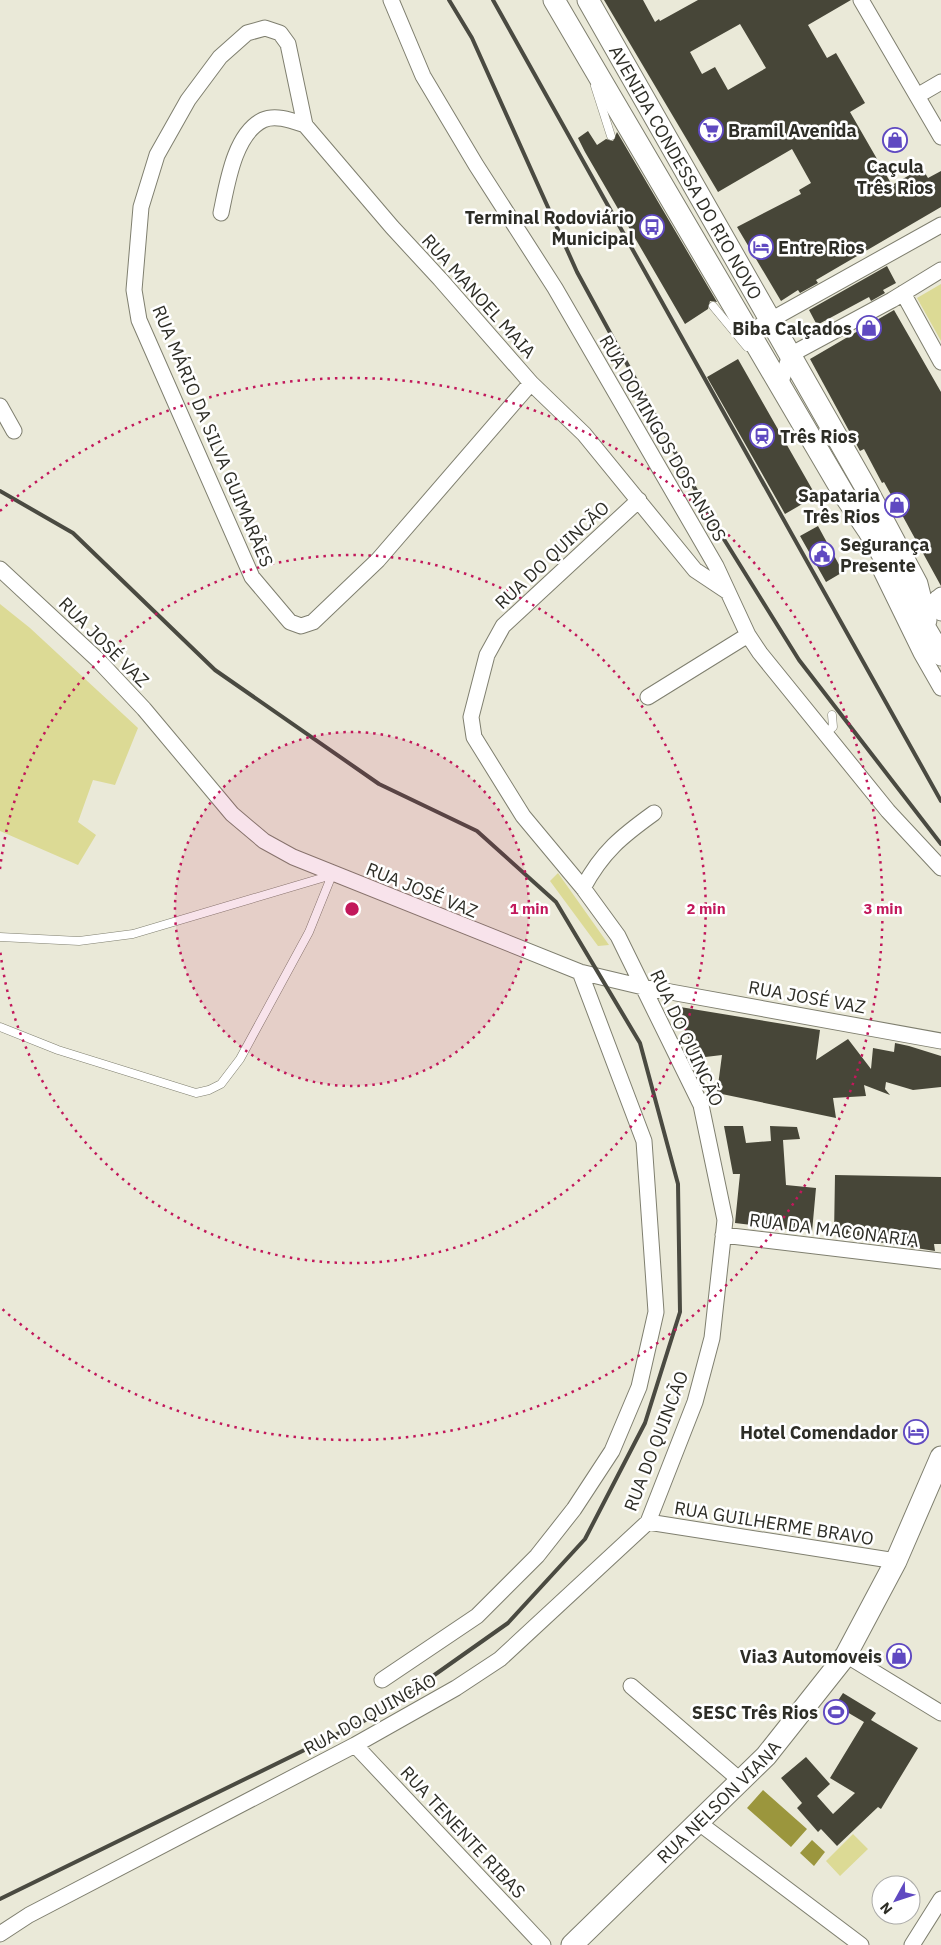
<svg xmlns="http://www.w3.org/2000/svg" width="941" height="1945" font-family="'IBM Plex Sans',sans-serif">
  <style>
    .green { fill: #dcda95 }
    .water { fill: #9b963d }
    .building { fill: #474638; fill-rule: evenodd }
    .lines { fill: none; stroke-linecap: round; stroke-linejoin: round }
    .lane-casing { stroke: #7f7f6f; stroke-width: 9 }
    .street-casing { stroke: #7f7f6f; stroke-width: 17 }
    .secondary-casing { stroke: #7f7f6f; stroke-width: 23 }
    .lane { stroke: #fff; stroke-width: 8 }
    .street { stroke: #fff; stroke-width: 15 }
    .secondary { stroke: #fff; stroke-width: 21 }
    .rail { stroke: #4a4a41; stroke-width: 4 }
    .ring { fill: none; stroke: #c2185b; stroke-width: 2.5; stroke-dasharray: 2.5 5 }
    .labels { text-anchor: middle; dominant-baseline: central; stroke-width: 5; stroke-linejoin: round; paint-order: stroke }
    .poi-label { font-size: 18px; font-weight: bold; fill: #2d2d26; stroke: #fff; text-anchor: end }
    .street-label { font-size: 18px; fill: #2d2d26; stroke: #fff }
    .centre { fill: #c2185b; stroke: #fff; stroke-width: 2.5 }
    .ring-label { font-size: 15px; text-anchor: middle; font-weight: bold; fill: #c2185b; stroke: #fff; stroke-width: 5; stroke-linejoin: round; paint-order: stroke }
  </style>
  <rect width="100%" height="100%" fill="#eae9d8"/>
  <path class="green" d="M 941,284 L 941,341 L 917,298 Z
    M 0,604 L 30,628 L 138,728 L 115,785 L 93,780 L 78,822 L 96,835 L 78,865 L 0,831 Z
    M 558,873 L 609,945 L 598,946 L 550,881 Z
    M 853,1834 L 868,1849 L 840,1876 L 826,1861 Z"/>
  <path class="water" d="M 763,1790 L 807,1829 L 791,1847 L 747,1808 Z
    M 812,1840 L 825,1852 L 814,1866 L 800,1853 Z"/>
  <path class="building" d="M 604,0 L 643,0 L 655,22 L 659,19 L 660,21 L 698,0 L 851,0 L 808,25 L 827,58 L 836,53 L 865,103 L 850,112 L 892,185 L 922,168 L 928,178 L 941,171 L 941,207 L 816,280 L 818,283 L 800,293 L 798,290 L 781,301 L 737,227 L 801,194 L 799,190 L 811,183 L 792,149 L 718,192 ZM 740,24 L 766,68 L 728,90 L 715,67 L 702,74 L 690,52 Z
    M 588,131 L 597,145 L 606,139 L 613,141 L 617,132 L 717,302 L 710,301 L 708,309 L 685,324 L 585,152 L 578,138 Z
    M 887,266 L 896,283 L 883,290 L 885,293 L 871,301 L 869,297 L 817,325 L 809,310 Z
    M 894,310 L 941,392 L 941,586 L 884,482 L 882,483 L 864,449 L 860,451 L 810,359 Z
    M 738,359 L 816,496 L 785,514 L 707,377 Z
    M 818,526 L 843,572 L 826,582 L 800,536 Z
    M 674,1006 L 820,1030 L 816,1060 L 848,1039 L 871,1069 L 873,1048 L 894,1052 L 895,1043 L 909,1046 L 941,1056 L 941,1087 L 913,1090 L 886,1082 L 885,1089 L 890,1095 L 864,1085 L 866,1096 L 833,1098 L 836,1118 L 717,1093 L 722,1055 L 697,1058 Z
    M 724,1126 L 743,1126 L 746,1143 L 771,1141 L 770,1126 L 797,1127 L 800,1139 L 783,1140 L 786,1185 L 816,1188 L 812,1232 L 735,1223 L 740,1174 L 733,1174 Z
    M 835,1175 L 941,1177 L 941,1244 L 934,1244 L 935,1251 L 834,1235 Z
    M 843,1693 L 876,1713 L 871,1720 L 918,1748 L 881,1809 L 878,1807 L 837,1846 L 821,1829 L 818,1832 L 797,1808 L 802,1803 L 781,1778 L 806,1757 L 830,1784 L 817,1796 L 833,1814 L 855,1793 L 830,1778 L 864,1722 L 835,1705 Z"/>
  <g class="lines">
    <defs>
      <path id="lane" d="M 595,86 L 611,136
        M 713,306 L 747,347
        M 824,734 L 833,727 L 832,715
        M 0,937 L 79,941 L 133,934 L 332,875
        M 0,1027 L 58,1050 L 196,1093 L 209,1090 L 221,1084 L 240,1059 L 309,932 L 332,875"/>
      <path id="street" d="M 391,0 L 423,76 L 476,165 L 555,288 L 716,566 L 748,635 L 760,653 L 888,811 L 941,868
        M 861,0 L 941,137
        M 917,96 L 941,82
        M 305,125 L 288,44 L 280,33 L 265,28 L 247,33 L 220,57 L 188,100 L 157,155 L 141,207 L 134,290 L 139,320 L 252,577 L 290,622 L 301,626 L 313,622 L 378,560 L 531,383
        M 221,213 C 227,185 234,134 263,120 C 276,114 293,121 305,125 L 392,227 L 440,279 L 531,383 L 584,434 L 695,570 L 728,592
        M 903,293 L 941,362
        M 749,332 L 941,225
        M 780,385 L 790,355 L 892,300 L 941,270
        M 0,406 L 14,431
        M 879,567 L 921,653 L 941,688
        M 0,569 L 98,660 L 144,709 L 232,814 L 264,841 L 293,857 L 580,972 L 643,987 L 941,1041
        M 937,598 L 941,613
        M 925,608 L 941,595
        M 648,697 L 748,635
        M 583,888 C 602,852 622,836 654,813
        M 723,1235 L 941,1261
        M 648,1522 L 896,1561
        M 846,1655 L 941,1713
        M 382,1680 L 477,1616 L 537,1556 L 574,1509 L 612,1451 L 639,1387 L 656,1312 L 644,1141 L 580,972
        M 631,1686 L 741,1781
        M 355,1745 L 543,1945
        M 699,1823 L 861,1945
        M 0,1934 L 29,1915 L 355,1745 L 456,1688 L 500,1659 L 648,1522 L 695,1402 L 712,1338 L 725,1220 L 701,1105 L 618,936 L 583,888 L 523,816 L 474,737 L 471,717 L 487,655 L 503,626 L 639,500
        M 912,1945 L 941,1899"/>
      <g id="secondary">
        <path d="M 554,0 L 845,496 L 868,530 L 941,655"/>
        <path id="s1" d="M 588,0 L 866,488 L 917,584 L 926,620"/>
        <path id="s2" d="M 572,1945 L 766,1756 L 846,1655 L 896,1561 L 941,1457"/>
      </g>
    </defs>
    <use href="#lane" class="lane-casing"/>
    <use href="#street" class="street-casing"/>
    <use href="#secondary" class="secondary-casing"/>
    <use href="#lane" class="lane"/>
    <use href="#street" class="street"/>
    <use href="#secondary" class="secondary"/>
    <path class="rail" d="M 449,0 L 472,38 L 577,272 L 712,520 L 799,660 L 941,844
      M 493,0 L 941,801
      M 0,491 L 73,533 L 215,670 L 379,784 L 477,831 L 556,902 L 640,1043 L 678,1184 L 680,1312 L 645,1423 L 585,1539 L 508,1623 L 382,1712 L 0,1899"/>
  </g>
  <circle cx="352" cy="909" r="177" fill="#c2185b" fill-opacity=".12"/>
  <g class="ring">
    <circle cx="352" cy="909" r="177"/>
    <path d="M0 869A354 354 0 1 1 0 949"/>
    <path d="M0 511A531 531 0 1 1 0 1307"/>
  </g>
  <defs>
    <symbol id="supermarket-ring" viewBox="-11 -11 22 22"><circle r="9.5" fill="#fff" stroke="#5f49c1" stroke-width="1.5"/><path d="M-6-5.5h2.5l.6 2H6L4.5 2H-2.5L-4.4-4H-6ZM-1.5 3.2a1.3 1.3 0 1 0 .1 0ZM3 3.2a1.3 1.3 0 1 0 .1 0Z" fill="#5f49c1"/></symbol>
    <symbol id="shop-ring" viewBox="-11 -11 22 22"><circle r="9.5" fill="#fff" stroke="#5f49c1" stroke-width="1.5"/><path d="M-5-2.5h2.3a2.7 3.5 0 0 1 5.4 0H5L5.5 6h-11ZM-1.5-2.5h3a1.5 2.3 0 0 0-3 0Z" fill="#5f49c1"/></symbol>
    <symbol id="bus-ring" viewBox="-11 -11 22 22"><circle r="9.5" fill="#fff" stroke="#5f49c1" stroke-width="1.5"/><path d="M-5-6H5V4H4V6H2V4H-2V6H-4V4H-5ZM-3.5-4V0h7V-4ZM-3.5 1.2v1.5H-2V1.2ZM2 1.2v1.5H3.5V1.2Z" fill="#5f49c1"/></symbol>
    <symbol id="hotel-ring" viewBox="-11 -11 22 22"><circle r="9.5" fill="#fff" stroke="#5f49c1" stroke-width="1.5"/><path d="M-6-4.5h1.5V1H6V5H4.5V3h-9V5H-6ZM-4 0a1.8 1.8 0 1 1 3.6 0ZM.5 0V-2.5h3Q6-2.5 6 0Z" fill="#5f49c1"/></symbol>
    <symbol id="station-ring" viewBox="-11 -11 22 22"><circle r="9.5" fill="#fff" stroke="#5f49c1" stroke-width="1.5"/><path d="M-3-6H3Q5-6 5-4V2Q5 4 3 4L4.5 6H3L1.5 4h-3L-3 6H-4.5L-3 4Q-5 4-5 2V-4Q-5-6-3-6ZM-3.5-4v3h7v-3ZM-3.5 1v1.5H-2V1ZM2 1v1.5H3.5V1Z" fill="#5f49c1"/></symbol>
    <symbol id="civic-ring" viewBox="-11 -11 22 22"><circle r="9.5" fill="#fff" stroke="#5f49c1" stroke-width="1.5"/><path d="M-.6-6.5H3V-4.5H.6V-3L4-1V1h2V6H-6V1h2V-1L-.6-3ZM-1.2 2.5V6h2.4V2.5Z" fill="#5f49c1"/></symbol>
    <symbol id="stadium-ring" viewBox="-11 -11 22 22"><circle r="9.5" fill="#fff" stroke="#5f49c1" stroke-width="1.5"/><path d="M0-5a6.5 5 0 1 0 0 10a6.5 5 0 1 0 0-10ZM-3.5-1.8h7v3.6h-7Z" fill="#5f49c1"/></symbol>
  </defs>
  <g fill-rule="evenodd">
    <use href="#supermarket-ring" x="697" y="116" width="28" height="28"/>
    <use href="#shop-ring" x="881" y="126" width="28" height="28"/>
    <use href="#bus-ring" x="638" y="213" width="28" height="28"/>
    <use href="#hotel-ring" x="747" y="233" width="28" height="28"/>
    <use href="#shop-ring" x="855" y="314" width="28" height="28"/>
    <use href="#station-ring" x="748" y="422" width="28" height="28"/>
    <use href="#shop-ring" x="883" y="491" width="28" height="28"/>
    <use href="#civic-ring" x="808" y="540" width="28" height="28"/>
    <use href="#hotel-ring" x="902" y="1418" width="28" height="28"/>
    <use href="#shop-ring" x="885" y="1642" width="28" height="28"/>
    <use href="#stadium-ring" x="822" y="1698" width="28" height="28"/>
  </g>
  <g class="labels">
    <g class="poi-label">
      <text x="728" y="130" text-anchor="start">Bramil Avenida</text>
      <text x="895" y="166" text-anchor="middle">Caçula<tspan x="895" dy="21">Três Rios</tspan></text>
      <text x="634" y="217">Terminal Rodoviário<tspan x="634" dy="21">Municipal</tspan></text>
      <text x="778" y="247" text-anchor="start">Entre Rios</text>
      <text x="852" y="328">Biba Calçados</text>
      <text x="780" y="436" text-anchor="start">Três Rios</text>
      <text x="880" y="495">Sapataria<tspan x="880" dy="21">Três Rios</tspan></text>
      <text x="840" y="544" text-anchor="start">Segurança<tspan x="840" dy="21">Presente</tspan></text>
      <text x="898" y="1432">Hotel Comendador</text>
      <text x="882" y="1656">Via3 Automoveis</text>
      <text x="818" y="1712">SESC Três Rios</text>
    </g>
    <g class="street-label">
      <text stroke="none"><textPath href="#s1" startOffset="198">AVENIDA CONDESSA DO RIO NOVO</textPath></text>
      <text transform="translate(479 296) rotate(48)">RUA MANOEL MAIA</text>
      <text transform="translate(213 436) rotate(67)">RUA MÁRIO DA SILVA GUIMARÃES</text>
      <text transform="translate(663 438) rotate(60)">RUA DOMINGOS DOS ANJOS</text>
      <text transform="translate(552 555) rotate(-43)">RUA DO QUINCÃO</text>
      <text transform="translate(104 642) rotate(45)">RUA JOSÉ VAZ</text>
      <text transform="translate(422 890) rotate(22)">RUA JOSÉ VAZ</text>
      <text transform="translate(807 997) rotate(10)">RUA JOSÉ VAZ</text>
      <text transform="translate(687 1038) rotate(65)">RUA DO QUINCÃO</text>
      <text transform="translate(834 1230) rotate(7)">RUA DA MACONARIA</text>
      <text transform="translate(656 1441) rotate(-69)">RUA DO QUINCÃO</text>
      <text transform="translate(774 1523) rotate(9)">RUA GUILHERME BRAVO</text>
      <text transform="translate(370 1714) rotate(-29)">RUA DO QUINCÃO</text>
      <text stroke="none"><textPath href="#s2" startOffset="205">RUA NELSON VIANA</textPath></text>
      <text transform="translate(463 1832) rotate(47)">RUA TENENTE RIBAS</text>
    </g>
  </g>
  <circle cx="352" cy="909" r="8" class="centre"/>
  <g class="ring-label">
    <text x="529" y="914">1 min</text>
    <text x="706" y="914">2 min</text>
    <text x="883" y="914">3 min</text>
  </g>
  <g transform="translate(896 1900) rotate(230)"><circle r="24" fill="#ffffff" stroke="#ababa8"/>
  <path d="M0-4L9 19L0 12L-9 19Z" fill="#5f49c1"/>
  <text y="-8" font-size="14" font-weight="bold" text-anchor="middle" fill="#2d2d26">N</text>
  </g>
</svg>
